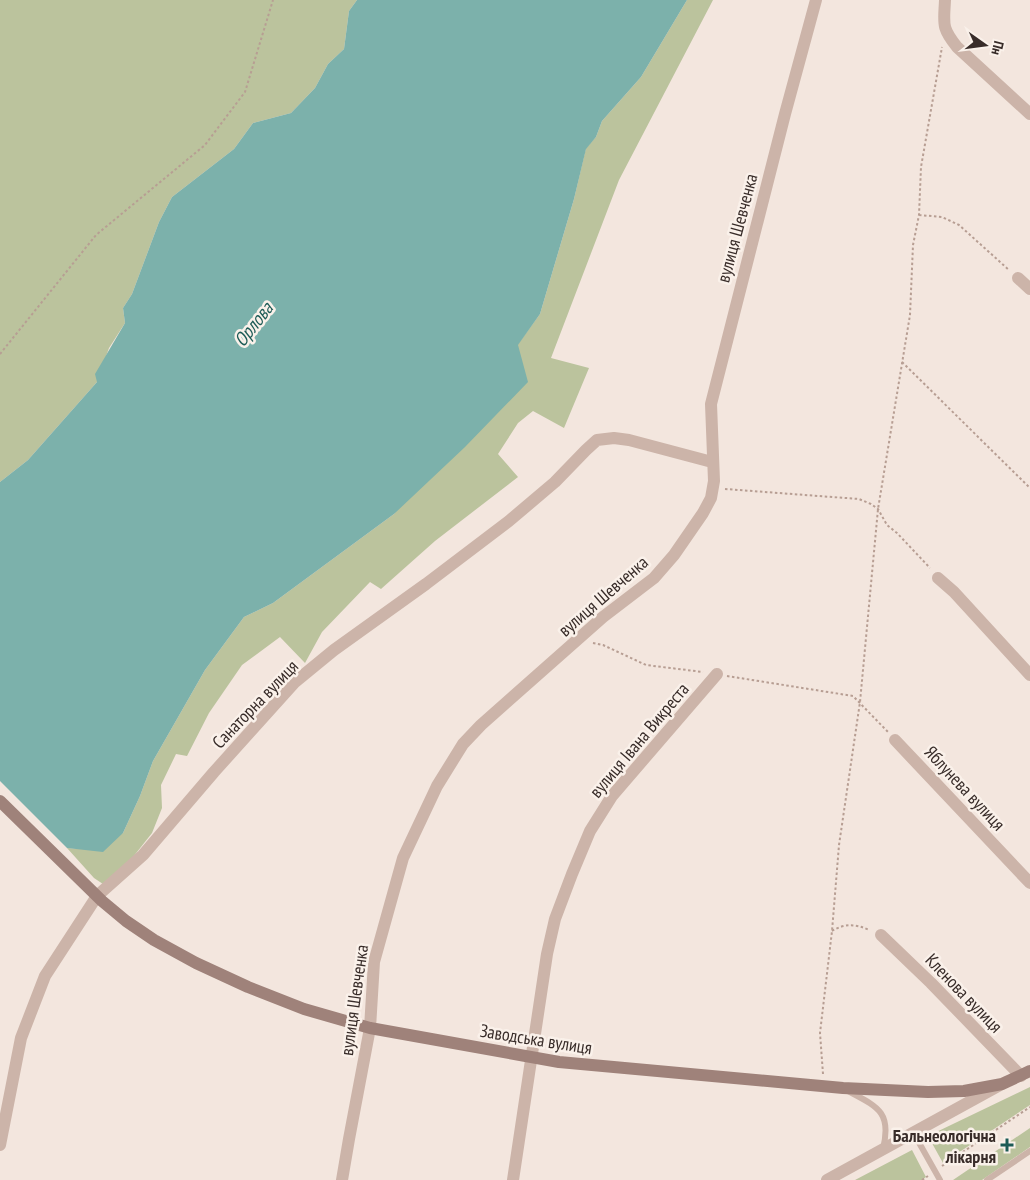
<svg xmlns="http://www.w3.org/2000/svg" width="1030" height="1180" font-family="'PT Sans Narrow',sans-serif">
  <style>
    .green { fill: #bbc39d }
    .water { fill: #7cb1ab }
    .lines { fill: none; stroke-linecap: round; stroke-linejoin: round }
    .path { stroke: #b79e93; stroke-width: 2; stroke-dasharray: 2.5 2.5; stroke-linecap: butt }
    .lane { stroke: #ccb4a9; stroke-width: 6 }
    .street { stroke: #ccb4a9; stroke-width: 12 }
    .secondary { stroke: #9f827a; stroke-width: 12 }
    .poi-dot { fill: #1d5b56; stroke: #faf1ea; stroke-width: 2 }
    .labels { text-anchor: middle; dominant-baseline: central; stroke-width: 5; stroke-linejoin: round; paint-order: stroke }
    .street-label { font-size: 18px; fill: #382c29; stroke: #faf1ea }
    .poi-label { font-size: 18px; font-weight: bold; fill: #382c29; stroke: #faf1ea; text-anchor: end }
    .water-label { font-size: 19px; font-style: italic; fill: #1d5b56; stroke: #faf1ea }
  </style>
  <rect width="100%" height="100%" fill="#f3e6de"/>
  <path class="green" d="M 0,0 L 357,0 L 349,11 L 344,49 L 328,64 L 315,88 L 291,113 L 253,123 L 234,149 L 172,197 L 159,222 L 132,294 L 123,308 L 125,323 L 109,348 L 97,382 L 28,460 L 0,482 Z
    M 687,0 L 713,0 L 619,180 L 551,358 L 589,368 L 564,428 L 533,411 L 518,423 L 498,454 L 518,477 L 435,541 L 381,589 L 370,582 L 322,632 L 305,663 L 280,637 L 242,665 L 209,713 L 187,756 L 176,754 L 161,785 L 162,808 L 152,833 L 118,876 L 103,884 L 94,878 L 67,848 L 81,849 L 123,833 L 140,796 L 153,761 L 205,670 L 244,617 L 273,603 L 394,514 L 540,314 L 574,199 L 586,148 L 596,137 L 602,121 L 641,77 Z
    M 1030,1087 L 1030,1105 L 943,1163 L 928,1136 Z
    M 1030,1128 L 1030,1147 L 982,1180 L 953,1180 Z
    M 912,1150 L 926,1177 L 922,1180 L 855,1180 Z"/>
  <path class="water" d="M 357,0 L 687,0 L 641,77 L 602,121 L 596,137 L 586,149 L 574,199 L 540,314 L 518,345 L 528,382 L 465,447 L 394,514 L 273,603 L 244,617 L 205,670 L 153,761 L 140,796 L 123,833 L 103,852 L 67,848 L 0,781 L 0,482 L 28,460 L 97,382 L 95,374 L 125,323 L 123,308 L 132,294 L 159,222 L 172,197 L 234,149 L 253,123 L 291,113 L 315,88 L 328,64 L 344,49 L 349,11 Z"/>
  <g class="lines">
    <path class="path" d="M 919,215 L 942,217 L 959,225 L 1009,270
      M 0,354 L 96,235 L 205,145 L 245,92 L 273,0
      M 902,362 L 1030,488
      M 725,489 L 859,499 L 871,504 L 878,509 L 887,525 L 897,533 L 930,568
      M 593,643 L 603,645 L 646,665 L 703,672
      M 727,676 L 853,696 L 888,732
      M 832,931 C 845,923 856,924 869,930
      M 823,1074 L 820,1033 L 832,931 L 839,845 L 860,702 L 878,509 L 910,315 L 913,245 L 919,215 L 921,167 L 942,47
      M 942,1166 L 1030,1107
      M 922,1180 L 928,1176"/>
    <path class="lane" d="M 848,1091 C 878,1107 892,1112 883,1149
      M 913,1132 L 940,1180
      M 987,1180 L 1030,1151"/>
    <path class="street" d="M 945,0 C 944,24 941,27 957,47 L 1030,114
      M 1018,278 L 1030,289
      M 938,578 L 954,592 L 1030,675
      M 895,740 L 1030,883
      M 881,935 L 931,983 L 1021,1076
      M 0,1145 L 21,1038 L 45,976 L 97,896 L 143,855 L 214,772 L 295,682 L 334,650 L 426,584 L 509,521 L 555,482 L 586,450 L 597,440 L 614,438 L 629,440 L 712,462
      M 342,1180 L 349,1139 L 370,1028 L 374,962 L 403,858 L 437,786 L 463,744 L 481,725 L 603,617 L 654,578 L 674,555 L 703,513 L 711,498 L 714,481 L 711,404 L 785,114 L 816,0
      M 513,1180 L 547,954 L 555,919 L 572,874 L 590,831 L 612,796 L 717,674
      M 827,1180 L 1000,1085"/>
    <path class="secondary" d="M 0,801 L 102,901 L 126,921 L 154,940 L 196,963 L 248,987 L 304,1009 L 370,1028 L 559,1062 L 843,1088 L 928,1092 L 964,1091 L 1002,1084 L 1030,1071"/>
  </g>
  <path class="poi-dot" d="M1004.5 1137.5h5v5h5v5h-5v5h-5v-5h-5v-5h5z"/>
  <g class="labels">
    <g class="street-label">
      <text transform="translate(737 228) rotate(-75)">вулиця Шевченка</text>
      <text transform="translate(603 596) rotate(-41)">вулиця Шевченка</text>
      <text transform="translate(255 704) rotate(-46)">Санаторна вулиця</text>
      <text transform="translate(639 740) rotate(-50)">вулиця Івана Викреста</text>
      <text transform="translate(965 788) rotate(47)">Яблунева вулиця</text>
      <text transform="translate(964 993) rotate(46)">Кленова вулиця</text>
      <text transform="translate(354 1000) rotate(-82)">вулиця Шевченка</text>
      <text transform="translate(536 1039) rotate(9)">Заводська вулиця</text>
    </g>
    <g class="poi-label">
      <text x="996" y="1135">Бальнеологічна<tspan x="996" dy="21">лікарня</tspan></text>
    </g>
    <g class="water-label">
      <text transform="translate(253 324) rotate(-52)">Орлова</text>
    </g>
  </g>
  <g transform="translate(985 45) rotate(104)" stroke="#faf1ea" stroke-width="4" paint-order="stroke">
  <path d="M0-4L9 19L0 12L-9 19Z" fill="#382c29"/>
  <text y="-8" font-size="14" font-weight="bold" text-anchor="middle" fill="#382c29">Пн</text>
  </g>
</svg>
